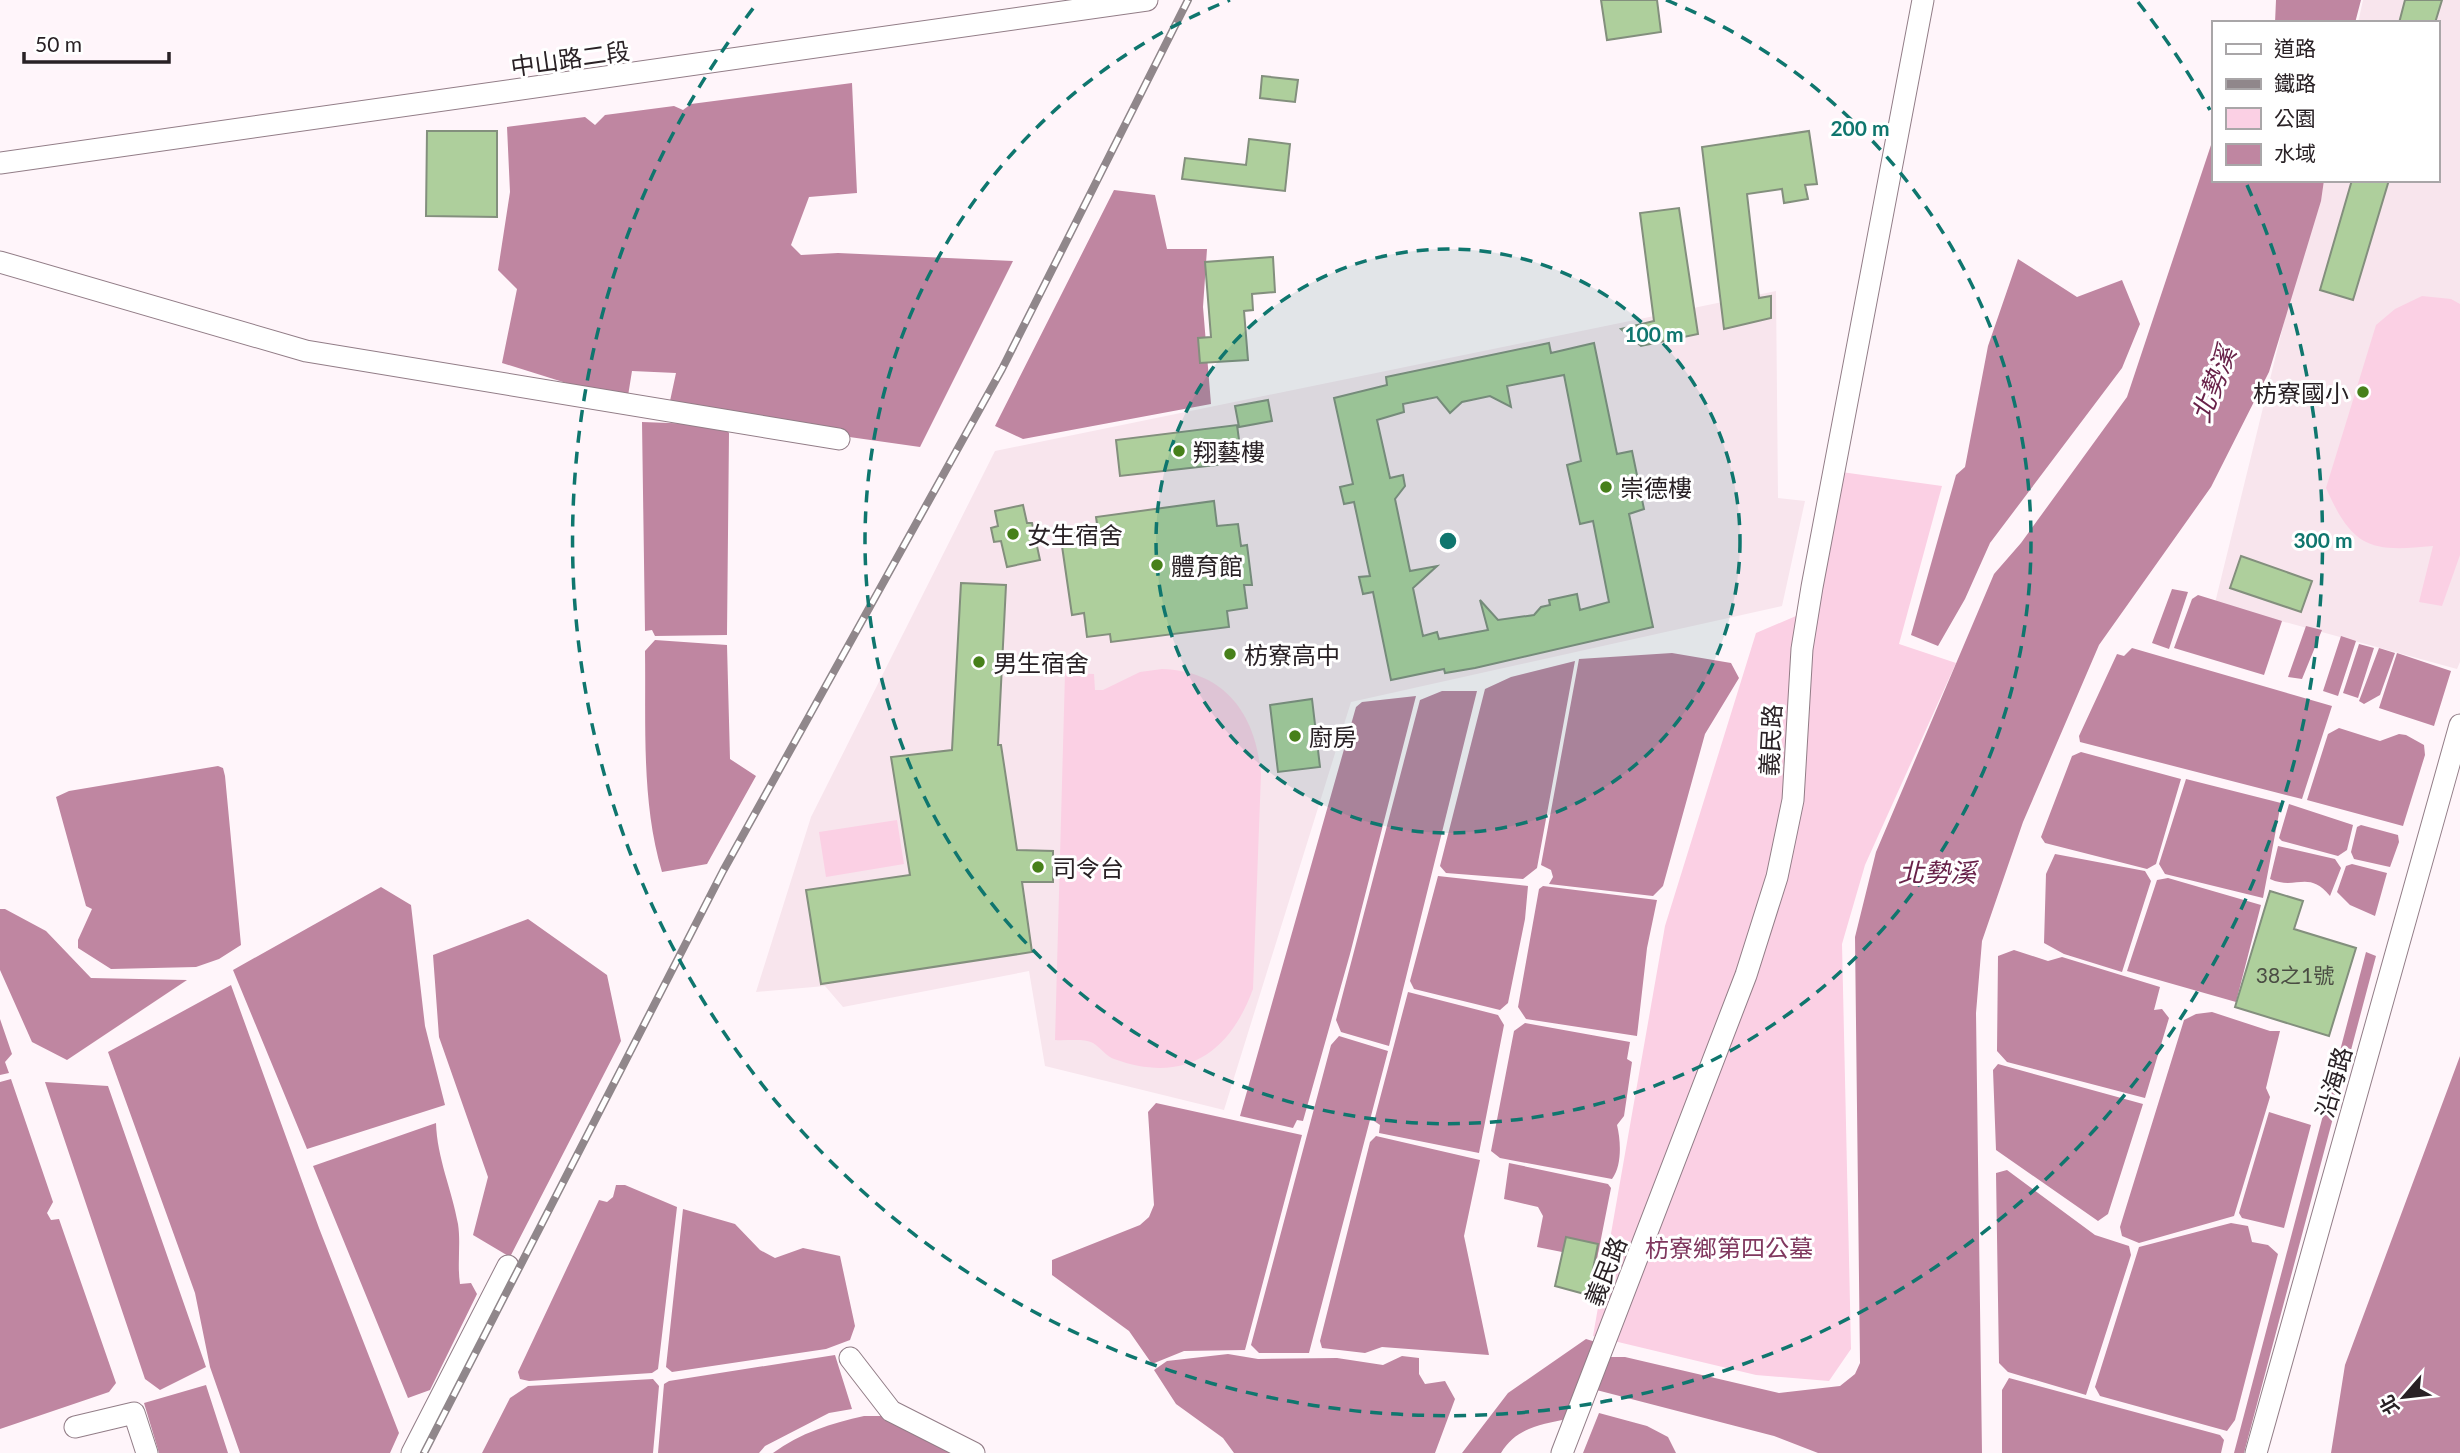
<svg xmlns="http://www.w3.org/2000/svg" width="2460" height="1453" font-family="Lato,'Noto Sans TC',sans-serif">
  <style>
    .built { fill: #f8e5ed }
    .green { fill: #fbd0e4 }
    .water { fill: #bf86a1 }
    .building { fill: #aecf9c; stroke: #838f7d; stroke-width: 2; fill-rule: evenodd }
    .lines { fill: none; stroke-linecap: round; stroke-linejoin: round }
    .minor-casing { stroke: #927d87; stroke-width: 23 }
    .minor { stroke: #fff; stroke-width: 21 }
    .rail-casing { stroke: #90878b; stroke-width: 8 }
    .rail { stroke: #fff; stroke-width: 5; stroke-dasharray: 16; stroke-linecap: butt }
    .ring { fill: none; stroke: #0f766e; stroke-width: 3.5; stroke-dasharray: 12 9 }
    .poi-dot { fill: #47801a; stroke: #fff; stroke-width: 2.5 }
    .labels { text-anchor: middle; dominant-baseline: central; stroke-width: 6; stroke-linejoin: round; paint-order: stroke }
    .number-label { font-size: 21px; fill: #4a4c43 }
    .street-label { font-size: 24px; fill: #292125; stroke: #fff }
    .poi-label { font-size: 24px; fill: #292125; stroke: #fff; text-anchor: start }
    .park-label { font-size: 24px; fill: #80385f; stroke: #fff }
    .water-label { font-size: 26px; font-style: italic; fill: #682249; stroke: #fff }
    .centre { fill: #0f766e; stroke: #fff; stroke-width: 3.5 }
    .ring-label { font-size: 21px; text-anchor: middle; font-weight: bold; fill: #0f766e; stroke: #fff; stroke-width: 6; stroke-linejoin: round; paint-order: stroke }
  </style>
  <rect width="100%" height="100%" fill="#fff5fa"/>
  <path class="built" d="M 2363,0 L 2460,0 L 2460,662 L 2457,669 L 2215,603 L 2319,180 L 2437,180 L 2437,23 L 2358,23 Z
    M 1776,291 L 1778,498 L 1805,501 L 1782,606 L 1351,702 L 1224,1110 L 1045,1066 L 1029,971 L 843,1007 L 825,986 L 756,992 L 811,817 L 995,451 Z"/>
  <path class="green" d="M 2422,296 L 2451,299 L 2460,304 L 2460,555 L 2442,606 L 2419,602 L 2433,546 C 2371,552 2353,549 2326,488 L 2376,325 L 2395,309 Z
    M 1827,470 L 1942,486 L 1899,644 L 1956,663 L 1865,865 L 1842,944 L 1851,1349 L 1829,1381 L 1756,1375 L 1593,1336 L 1665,926 L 1756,633 L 1796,616 Z
    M 1162,669 C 1225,671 1256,714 1261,774 L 1253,989 C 1229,1055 1183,1084 1114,1059 C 1106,1056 1101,1048 1093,1043 C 1084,1038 1066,1041 1055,1040 L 1065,673 L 1094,674 L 1095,690 L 1103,690 L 1140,672 Z
    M 897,820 L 904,864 L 826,877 L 819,832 Z"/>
  <path class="water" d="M 2276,0 L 2361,0 L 2355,23 L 2275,23 Z
    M 852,83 L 857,193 L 809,197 L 791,245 L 801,255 L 838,253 L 1013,261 L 920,447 L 793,429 L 670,401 L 676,373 L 632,371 L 627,402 L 502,363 L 517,289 L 498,270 L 510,192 L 507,127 L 585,117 L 595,125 L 605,115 L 674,106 L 683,110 L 691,104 Z
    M 2213,139 L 2213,180 L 2324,180 L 2321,201 L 2269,372 L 2211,487 L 2099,645 L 2023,822 L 1982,941 L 1976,1013 L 1982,1453 L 1818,1453 L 1774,1436 L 1581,1386 L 1568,1419 C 1541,1424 1516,1428 1501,1453 L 1462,1453 L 1508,1393 L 1586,1339 L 1599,1343 L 1594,1357 L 1625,1357 L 1779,1393 L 1840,1386 L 1855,1374 L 1860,1363 L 1855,937 L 1876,852 L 1994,574 L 2021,543 L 2127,397 Z
    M 1114,190 L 1155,195 L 1167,249 L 1207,249 L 1203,307 L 1211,404 L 1023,439 L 995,426 Z
    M 2018,259 L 2077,297 L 2122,280 L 2140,324 L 2122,368 L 1990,543 L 1965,599 L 1938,646 L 1911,635 L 1956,475 L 1965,467 L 1988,346 Z
    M 642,422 L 723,425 L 729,433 L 727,635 L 655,636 L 652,630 L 645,631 Z
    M 2172,589 L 2188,592 L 2169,649 L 2152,643 Z
    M 2198,595 L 2282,621 L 2264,675 L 2174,648 L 2192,599 Z
    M 2306,626 L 2322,630 L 2302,679 L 2288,677 Z
    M 2341,636 L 2356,641 L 2338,696 L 2323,691 Z
    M 655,640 L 727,645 L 730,759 L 756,776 L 707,864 L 662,872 C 641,801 646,724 645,651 Z
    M 2359,644 L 2374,648 L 2358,698 L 2343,693 Z
    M 2132,648 L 2332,706 L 2302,799 L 2080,742 L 2079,736 L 2117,654 L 2124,656 Z
    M 2379,648 L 2395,653 L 2380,695 L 2364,704 L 2359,701 Z
    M 1672,653 L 1731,663 L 1739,678 L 1705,734 L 1663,886 L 1653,896 L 1549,884 L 1553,877 L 1551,870 L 1541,865 L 1579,659 Z
    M 2397,653 L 2451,671 L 2434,726 L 2379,708 Z
    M 1575,661 L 1537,868 L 1523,879 L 1446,873 L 1440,866 L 1485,689 L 1511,677 Z
    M 1442,691 L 1477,691 L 1389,1046 L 1341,1032 L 1336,1020 L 1420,700 Z
    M 1416,696 L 1350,954 L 1303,1121 L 1297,1120 L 1293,1128 L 1240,1116 L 1356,707 L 1362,702 Z
    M 2339,728 L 2380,741 L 2399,734 L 2406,735 L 2424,745 L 2425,755 L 2403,826 L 2307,800 L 2328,734 Z
    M 2081,752 L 2181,779 L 2156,864 L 2147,869 L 2045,843 L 2041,837 L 2072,756 Z
    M 218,766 L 223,768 L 225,776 L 241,945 L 219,959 L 196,967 L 111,969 L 78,948 L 78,940 L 92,909 L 86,906 L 56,797 L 69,791 Z
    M 2186,779 L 2281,803 L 2263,898 L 2165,874 L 2159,864 Z
    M 2289,804 L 2353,825 L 2347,850 L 2338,856 L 2282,841 L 2279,838 Z
    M 2361,825 L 2398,835 L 2399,842 L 2390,867 L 2354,859 L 2351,852 L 2357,827 Z
    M 2278,846 L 2335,859 L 2341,868 L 2330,896 C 2308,869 2296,891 2270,879 Z
    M 2055,854 L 2145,871 L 2151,881 L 2122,972 L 2064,954 L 2044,943 L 2046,874 Z
    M 2352,864 L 2387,873 L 2375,916 L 2350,905 L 2337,892 L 2346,866 Z
    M 1438,876 L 1528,886 L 1525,919 L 1508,1003 L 1500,1010 L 1414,989 L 1410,981 Z
    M 2168,878 L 2261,905 L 2236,1002 L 2127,971 L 2157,880 Z
    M 1543,886 L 1657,900 L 1647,948 L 1637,1036 L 1526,1019 L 1518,1007 L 1539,889 Z
    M 381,887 L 411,905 L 425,1026 L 445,1105 L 307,1149 L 233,970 Z
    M 0,909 L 5,909 L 46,931 L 91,978 L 187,980 L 67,1060 L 32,1042 L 0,970 Z
    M 528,919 L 607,975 L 621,1041 L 510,1257 L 473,1235 L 488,1177 L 439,1037 L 433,955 Z
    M 2014,950 L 2048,961 L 2062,957 L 2160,987 L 2154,1010 L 2162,1009 L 2169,1018 L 2145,1098 L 2007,1062 L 1997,1051 L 1998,956 Z
    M 2366,952 L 2376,956 L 2244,1453 L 2234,1453 Z
    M 231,985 L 319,1228 L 399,1433 L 390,1453 L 240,1453 L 210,1367 L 195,1293 L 108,1052 Z
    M 1408,992 L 1498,1015 L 1504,1025 L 1479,1153 L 1379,1133 L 1380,1125 L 1374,1121 Z
    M 2212,1012 L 2270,1031 L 2280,1031 L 2266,1088 L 2270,1097 L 2234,1216 L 2139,1243 L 2122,1236 L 2120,1227 L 2184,1020 L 2196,1014 Z
    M 0,1019 L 12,1054 L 5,1062 L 9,1073 L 0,1075 Z
    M 1525,1023 L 1630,1042 L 1627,1059 L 1632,1062 L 1624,1116 L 1617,1125 C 1621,1141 1622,1166 1612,1179 L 1500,1158 L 1491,1151 L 1514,1031 Z
    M 1339,1036 L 1388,1051 L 1309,1353 L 1259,1353 L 1251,1345 L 1331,1045 Z
    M 2460,1056 L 2460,1453 L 2331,1453 L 2345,1365 Z
    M 1998,1064 L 2143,1104 L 2108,1214 L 2098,1221 L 1996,1150 L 1993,1070 Z
    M 11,1079 L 53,1202 L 47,1213 L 51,1220 L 59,1219 L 116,1383 L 109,1392 L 0,1429 L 0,1082 Z
    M 45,1082 L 108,1086 L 206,1367 L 160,1390 L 145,1379 Z
    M 1156,1103 L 1302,1135 L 1245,1350 L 1184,1351 L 1152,1364 L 1129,1331 L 1052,1275 L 1052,1260 L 1140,1225 L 1149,1217 L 1154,1205 L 1148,1112 Z
    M 2269,1112 L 2311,1125 L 2284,1228 L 2242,1218 L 2239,1213 Z
    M 436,1123 C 437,1158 452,1190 458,1224 C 461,1243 457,1264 460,1284 L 471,1283 L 477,1294 L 430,1390 L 408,1398 L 313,1166 Z
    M 1376,1136 L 1480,1160 L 1464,1236 L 1489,1355 L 1382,1347 L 1365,1353 L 1322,1348 L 1320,1341 L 1370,1142 Z
    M 1509,1163 L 1608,1184 L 1611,1188 L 1597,1259 L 1537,1247 L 1543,1216 L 1538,1207 L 1504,1199 Z
    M 2007,1170 L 2095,1235 L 2129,1246 L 2131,1255 L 2086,1395 L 2008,1372 L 1999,1363 L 1996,1173 Z
    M 616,1185 L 625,1185 L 677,1207 L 658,1369 L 652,1373 L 529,1381 L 520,1379 L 518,1372 L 599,1200 L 607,1202 L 613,1197 Z
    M 683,1209 L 735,1224 L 760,1250 L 775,1258 L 803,1248 L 840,1256 L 855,1326 L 850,1340 L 826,1349 L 672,1372 L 666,1367 Z
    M 2231,1223 L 2248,1226 L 2252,1242 L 2268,1245 L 2278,1254 L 2235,1420 L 2227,1431 L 2100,1396 L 2095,1387 L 2139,1247 Z
    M 1228,1354 L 1258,1359 L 1337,1358 L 1383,1365 L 1402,1356 L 1419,1358 L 1419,1374 L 1425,1384 L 1445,1381 L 1455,1399 L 1435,1453 L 1234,1453 L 1223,1438 L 1176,1404 L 1154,1370 L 1167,1361 Z
    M 835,1355 L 852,1409 L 829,1413 L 765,1446 L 759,1453 L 658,1453 L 664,1384 L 669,1381 Z
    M 2009,1378 L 2220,1435 L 2224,1440 L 2221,1453 L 2002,1453 L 2002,1390 Z
    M 653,1379 L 659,1386 L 653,1453 L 482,1453 L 510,1398 L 528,1386 Z
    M 206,1385 L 228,1453 L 159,1453 L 144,1403 Z
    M 1599,1413 L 1647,1426 L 1668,1437 L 1676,1453 L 1583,1453 Z
    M 864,1416 L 882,1416 L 951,1453 L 773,1453 C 800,1433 832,1423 864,1416 Z"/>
  <path class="building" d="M 1601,0 L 1657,0 L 1661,32 L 1607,40 Z
    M 2405,0 L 2442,0 L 2435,23 L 2399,23 Z
    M 1262,76 L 1298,80 L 1295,102 L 1260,98 Z
    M 427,131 L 497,131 L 497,217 L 426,216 Z
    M 1809,131 L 1817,184 L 1805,185 L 1808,199 L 1784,203 L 1782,189 L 1747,194 L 1759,298 L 1771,296 L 1771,318 L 1724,329 L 1702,147 Z
    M 1249,139 L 1290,144 L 1285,191 L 1182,179 L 1185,158 L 1246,165 Z
    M 2352,180 L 2389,180 L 2353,300 L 2320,290 Z
    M 1679,208 L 1698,334 L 1641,346 L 1621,329 L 1654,321 L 1640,213 Z
    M 1273,257 L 1275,292 L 1252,294 L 1253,310 L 1244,311 L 1248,360 L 1200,363 L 1198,338 L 1211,337 L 1205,262 Z
    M 1549,343 L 1551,353 L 1594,343 L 1617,454 L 1632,451 L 1644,509 L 1629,514 L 1653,627 L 1475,668 L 1445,673 L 1444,669 L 1391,680 L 1373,592 L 1363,594 L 1359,577 L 1370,576 L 1354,502 L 1344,504 L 1340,487 L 1353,484 L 1334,398 L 1387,385 L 1386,377 ZM 1564,375 L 1581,461 L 1567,465 L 1580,524 L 1593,521 L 1609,602 L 1580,610 L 1577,594 L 1549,600 L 1550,605 L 1541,607 L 1534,615 L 1498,620 L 1480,600 L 1488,630 L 1439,639 L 1437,632 L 1423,636 L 1413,588 L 1437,566 L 1410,571 L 1395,499 L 1405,486 L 1403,475 L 1390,478 L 1377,420 L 1404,412 L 1403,404 L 1437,397 L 1450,413 L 1462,402 L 1490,396 L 1511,407 L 1507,386 Z
    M 1268,400 L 1272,421 L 1239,427 L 1235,406 Z
    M 1237,425 L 1242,462 L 1120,476 L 1116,440 Z
    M 1214,501 L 1217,526 L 1238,524 L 1241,546 L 1247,545 L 1252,585 L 1244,585 L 1247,608 L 1227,611 L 1229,627 L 1111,642 L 1110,634 L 1087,637 L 1084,613 L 1072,615 L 1062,546 L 1076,544 L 1074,527 L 1097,524 L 1096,517 Z
    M 1023,505 L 1027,523 L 1032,523 L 1040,560 L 1007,567 L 1001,541 L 994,542 L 991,528 L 998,526 L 995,511 Z
    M 2241,556 L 2312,581 L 2301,612 L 2230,588 Z
    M 961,583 L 1006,585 L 998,745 L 1001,745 L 1017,850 L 1053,851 L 1053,882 L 1022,882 L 1032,952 L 821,984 L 806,890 L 910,875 L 891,757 L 952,750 Z
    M 1312,699 L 1320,767 L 1278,772 L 1270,705 Z
    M 2270,891 L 2303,901 L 2294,929 L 2356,948 L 2329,1036 L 2235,1007 Z
    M 1566,1237 L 1598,1244 L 1588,1295 L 1555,1286 Z"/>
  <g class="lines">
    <defs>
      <path id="minor" d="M 0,163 L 1147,0
        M 0,262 L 306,351 L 839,439
        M 850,1358 L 891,1411 L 974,1453
        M 75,1427 L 134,1413 L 147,1453
        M 412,1453 L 508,1266
        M 1562,1453 L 1746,975 L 1777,877 L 1793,800 L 1802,649 L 1812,587 L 1923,0
        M 2256,1453 L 2460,725"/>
    </defs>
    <use href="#minor" class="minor-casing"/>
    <use href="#minor" class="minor"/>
    <defs>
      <path id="rail" d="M 424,1453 L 723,871 L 1002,369 L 1188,0"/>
    </defs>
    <use href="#rail" class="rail-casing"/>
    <use href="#rail" class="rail"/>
  </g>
  <circle cx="1448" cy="541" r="292" fill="#0f766e" fill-opacity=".12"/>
  <g class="ring">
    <circle cx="1448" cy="541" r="292"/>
    <path d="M1666 0A583 583 0 1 1 1230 0"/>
    <path d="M2138 2A875 875 0 0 1 2210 110M2247 185A875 875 0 1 1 758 2"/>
  </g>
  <g class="poi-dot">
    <circle cx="2363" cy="392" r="7"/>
    <circle cx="1179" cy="451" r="7"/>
    <circle cx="1606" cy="487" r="7"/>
    <circle cx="1013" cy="534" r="7"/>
    <circle cx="1157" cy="565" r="7"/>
    <circle cx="1230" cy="654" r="7"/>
    <circle cx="979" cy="662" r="7"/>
    <circle cx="1295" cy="736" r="7"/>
    <circle cx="1038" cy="867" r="7"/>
  </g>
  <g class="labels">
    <g class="number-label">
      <text x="2295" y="974">38之1號</text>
    </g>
    <g class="street-label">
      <text transform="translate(570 58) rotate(-8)">中山路二段</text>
      <text transform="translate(1770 740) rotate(-87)">義民路</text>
      <text transform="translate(2333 1082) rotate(-74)">沿海路</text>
      <text transform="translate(1605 1271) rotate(-68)">義民路</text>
    </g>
    <g class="poi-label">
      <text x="2349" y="392" text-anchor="end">枋寮國小</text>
      <text x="1193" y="451">翔藝樓</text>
      <text x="1620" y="487">崇德樓</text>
      <text x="1027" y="534">女生宿舍</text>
      <text x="1171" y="565">體育館</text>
      <text x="1244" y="654">枋寮高中</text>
      <text x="993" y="662">男生宿舍</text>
      <text x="1309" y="736">廚房</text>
      <text x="1052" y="867">司令台</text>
    </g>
    <g class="park-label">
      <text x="1729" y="1247">枋寮鄉第四公墓</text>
    </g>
    <g class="water-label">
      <text transform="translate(2213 384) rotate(-69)">北勢溪</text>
      <text x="1937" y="872">北勢溪</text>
    </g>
  </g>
  <circle cx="1448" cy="541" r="10" class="centre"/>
  <g class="ring-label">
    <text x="1860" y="136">200 m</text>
    <text x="1654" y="342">100 m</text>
    <text x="2323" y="548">300 m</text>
  </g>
  <rect x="2212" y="21" width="228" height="161" fill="#ffffff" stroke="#a9a6a8" stroke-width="2"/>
  <rect x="2226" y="44" width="35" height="10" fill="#ffffff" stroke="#a9a6a8" stroke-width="2"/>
  <text x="2274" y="56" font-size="21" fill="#292125">道路</text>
  <rect x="2226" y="79" width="35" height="10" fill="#90878b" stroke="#a9a6a8" stroke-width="2"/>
  <text x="2274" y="91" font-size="21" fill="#292125">鐵路</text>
  <rect x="2226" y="108" width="35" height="21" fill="#fbd0e4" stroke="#a9a6a8" stroke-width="2"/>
  <text x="2274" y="126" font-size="21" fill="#292125">公園</text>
  <rect x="2226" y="144" width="35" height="21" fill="#bf86a1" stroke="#a9a6a8" stroke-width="2"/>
  <text x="2274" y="161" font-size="21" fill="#292125">水域</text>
  <g transform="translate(2404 1397) rotate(242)" stroke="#ffffff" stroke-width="5" paint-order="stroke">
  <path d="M0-5L12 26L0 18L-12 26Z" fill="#292125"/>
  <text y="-10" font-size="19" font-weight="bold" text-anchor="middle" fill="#292125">北</text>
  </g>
  <path d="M24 52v10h145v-10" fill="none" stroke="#292125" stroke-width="3.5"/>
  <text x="35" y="52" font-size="21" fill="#292125" stroke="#ffffff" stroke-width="5" paint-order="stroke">50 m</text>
</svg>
